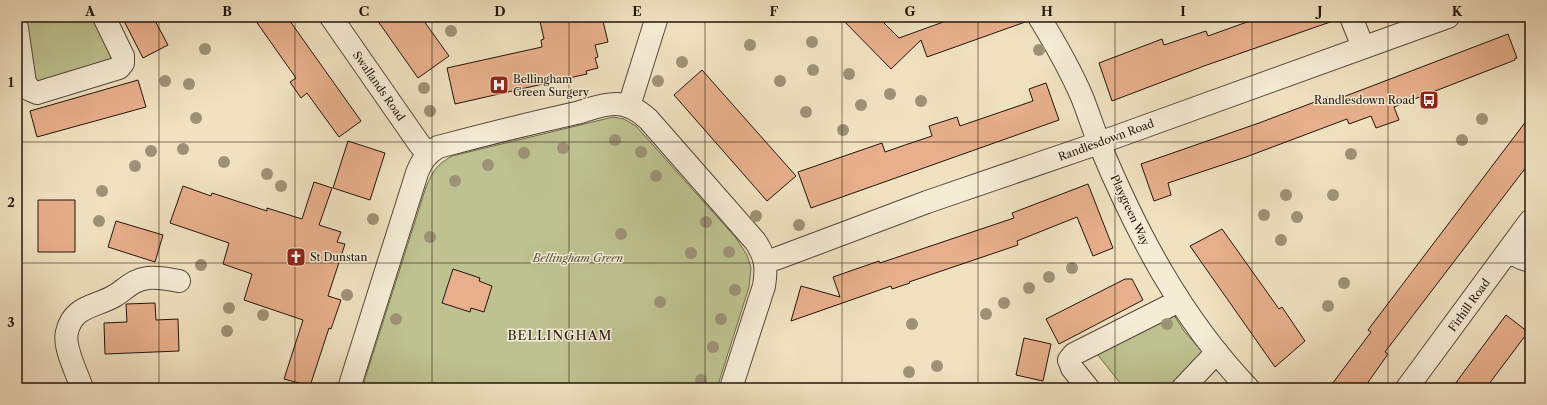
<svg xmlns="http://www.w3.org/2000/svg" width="1547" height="405" font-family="'Libre Caslon Text',serif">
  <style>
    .green { fill: #bdc290; stroke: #706b4e }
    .building { fill: #e7af8b; stroke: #23140b }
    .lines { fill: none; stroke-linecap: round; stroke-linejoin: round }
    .minor-casing { stroke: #564738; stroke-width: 24 }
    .minor { stroke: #f5ecd6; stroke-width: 22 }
    .tree { fill: #9d9276 }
    .grid { fill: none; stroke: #23140b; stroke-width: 1; stroke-opacity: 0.55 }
    .labels { text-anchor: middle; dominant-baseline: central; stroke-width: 3; stroke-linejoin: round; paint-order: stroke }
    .poi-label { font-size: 11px; fill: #23140b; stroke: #f5ecd6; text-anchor: start }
    .street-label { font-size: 11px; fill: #23140b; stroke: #f5ecd6 }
    .park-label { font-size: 11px; font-style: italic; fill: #59513a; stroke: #f5ecd6 }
    .quarter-label { font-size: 13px; letter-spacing: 1px; fill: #23140b; stroke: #f5ecd6 }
    .neatline { fill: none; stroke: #23140b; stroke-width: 1.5 }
    .grid-label { font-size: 13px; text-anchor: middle; font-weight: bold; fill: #23140b }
  </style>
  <rect width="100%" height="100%" fill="#f0e1c0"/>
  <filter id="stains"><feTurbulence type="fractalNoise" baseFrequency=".005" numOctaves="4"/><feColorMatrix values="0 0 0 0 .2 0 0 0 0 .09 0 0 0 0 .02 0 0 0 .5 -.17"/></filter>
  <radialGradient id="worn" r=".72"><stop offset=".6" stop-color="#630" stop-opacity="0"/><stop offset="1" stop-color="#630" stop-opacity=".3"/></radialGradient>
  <path class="green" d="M 20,17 L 100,17 L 118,61 L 39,88 L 30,81 Z
    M 613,117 L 624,119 L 636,126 L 736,238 L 747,255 L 751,268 L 749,287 L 717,388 L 362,388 L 426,187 C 433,171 436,165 452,156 Z
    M 1171,310 L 1184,331 L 1206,356 L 1175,388 L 1124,388 L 1094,350 Z"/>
  <path class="building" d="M 122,17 L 153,17 L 168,45 L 143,58 Z
    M 253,17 L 287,17 L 361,121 L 339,137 L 307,93 L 301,98 L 290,82 L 296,78 Z
    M 375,17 L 421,17 L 449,56 L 418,78 Z
    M 539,17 L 602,17 L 608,42 L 595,45 L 598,57 L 595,58 L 598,68 L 586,71 L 587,74 L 455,104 L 447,68 L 542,47 L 541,40 L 544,39 Z
    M 840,17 L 878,17 L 899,38 L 957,17 L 1027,17 L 1028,21 L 927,57 L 921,40 L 891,69 Z
    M 1261,17 L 1335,17 L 1336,20 L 1204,66 L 1112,101 L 1099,63 L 1162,39 L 1164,45 L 1206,31 L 1208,36 Z
    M 1508,34 L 1517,58 L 1515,58 L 1515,60 L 1394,107 L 1399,120 L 1376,128 L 1371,116 L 1349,124 L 1347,119 L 1246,157 L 1168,183 L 1171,195 L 1154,201 L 1141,164 L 1259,123 L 1328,97 L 1330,102 Z
    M 702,70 L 796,176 L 767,201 L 674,95 Z
    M 138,80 L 146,107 L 37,137 L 30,111 Z
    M 1046,83 L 1059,120 L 811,208 L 798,172 L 882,143 L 885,152 L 908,144 L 932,136 L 929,126 L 957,117 L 960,126 L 1033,101 L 1029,89 Z
    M 1530,116 L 1530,162 L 1385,352 L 1388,354 L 1364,388 L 1329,388 L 1371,332 L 1368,330 Z
    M 348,141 L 385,153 L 370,200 L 333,188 Z
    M 314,182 L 332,188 L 319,225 L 341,232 L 337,242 L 345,244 L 328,296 L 341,300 L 331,329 L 329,328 L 310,386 L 284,379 L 303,320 L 244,300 L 252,274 L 223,264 L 229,243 L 170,223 L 183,186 L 211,196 L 212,193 L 267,211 L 267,208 L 302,219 Z
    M 1088,184 L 1113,248 L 1093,256 L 1077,217 L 1017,241 L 1018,245 L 909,282 L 910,283 L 892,289 L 891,286 L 791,321 L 801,286 L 840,297 L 833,277 L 879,261 L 880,263 L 1014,218 L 1012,213 Z
    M 38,200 L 75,200 L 75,252 L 38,252 Z
    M 116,221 L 163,235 L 155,262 L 108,247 Z
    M 1222,229 L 1279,309 L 1282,307 L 1305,341 L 1275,367 L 1190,246 Z
    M 453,269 L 480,278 L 479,281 L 492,286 L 484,312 L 471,308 L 470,312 L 442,303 Z
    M 1125,279 L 1132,279 L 1143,300 L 1059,344 L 1046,319 Z
    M 155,303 L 156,320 L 178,319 L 179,351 L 105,354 L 104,323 L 127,322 L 126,304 Z
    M 1506,315 L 1528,332 L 1486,388 L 1452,388 Z
    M 1024,338 L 1051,344 L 1043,381 L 1016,375 Z"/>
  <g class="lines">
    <defs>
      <path id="minor" d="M 331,17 L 420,145 L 428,153
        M 1039,17 C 1055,43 1070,69 1082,97 C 1088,112 1093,128 1099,143 C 1136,232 1181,318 1248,388
        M 1351,17 L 1363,47
        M 17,28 L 25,83 L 30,90 L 37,93 L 119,68 L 123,63 L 123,56 L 104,17
        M 629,106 L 657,17
        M 1508,251 L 1521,258 L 1530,261
        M 765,262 L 778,258 L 927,202 L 1099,143 L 1448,17
        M 82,388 C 77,373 63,347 67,332 C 73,305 97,307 116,295 C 128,287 133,280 148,278 C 158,277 169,279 179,281
        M 349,388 L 417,173 C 422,160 427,154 438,147 C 483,135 527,124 572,114 C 586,111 600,104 616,104 C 629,104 639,111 648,119 L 755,241 C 766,257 767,267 764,286 L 731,388
        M 1088,388 L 1072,368 L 1069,360 L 1074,354 L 1179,301
        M 1183,388 L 1217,352
        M 1407,388 L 1530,221"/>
    </defs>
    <use href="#minor" class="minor-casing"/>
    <use href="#minor" class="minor"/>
  </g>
  <g class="tree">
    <circle cx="451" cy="31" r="6"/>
    <circle cx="812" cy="42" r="6"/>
    <circle cx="750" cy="45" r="6"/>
    <circle cx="205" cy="49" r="6"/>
    <circle cx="1039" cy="50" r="6"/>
    <circle cx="682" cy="62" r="6"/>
    <circle cx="813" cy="70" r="6"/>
    <circle cx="849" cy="74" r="6"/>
    <circle cx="165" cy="81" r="6"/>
    <circle cx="658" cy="81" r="6"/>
    <circle cx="780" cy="81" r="6"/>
    <circle cx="189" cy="84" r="6"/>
    <circle cx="424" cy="88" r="6"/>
    <circle cx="890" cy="94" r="6"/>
    <circle cx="921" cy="101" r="6"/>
    <circle cx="861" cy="105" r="6"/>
    <circle cx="430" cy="111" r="6"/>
    <circle cx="806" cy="112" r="6"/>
    <circle cx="196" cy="118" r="6"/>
    <circle cx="1482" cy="119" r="6"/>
    <circle cx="843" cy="130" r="6"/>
    <circle cx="615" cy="140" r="6"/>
    <circle cx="1462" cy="140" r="6"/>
    <circle cx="563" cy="148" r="6"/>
    <circle cx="183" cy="149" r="6"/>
    <circle cx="151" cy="151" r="6"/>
    <circle cx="641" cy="152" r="6"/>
    <circle cx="524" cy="153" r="6"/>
    <circle cx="1351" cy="154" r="6"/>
    <circle cx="224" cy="162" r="6"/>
    <circle cx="488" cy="165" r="6"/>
    <circle cx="135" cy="166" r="6"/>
    <circle cx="267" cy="174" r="6"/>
    <circle cx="656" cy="176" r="6"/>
    <circle cx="455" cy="181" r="6"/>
    <circle cx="281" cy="186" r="6"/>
    <circle cx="102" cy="191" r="6"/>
    <circle cx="1286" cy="195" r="6"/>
    <circle cx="1333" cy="195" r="6"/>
    <circle cx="1264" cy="215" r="6"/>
    <circle cx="756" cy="216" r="6"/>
    <circle cx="1297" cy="217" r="6"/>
    <circle cx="373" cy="219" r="6"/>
    <circle cx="99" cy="221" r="6"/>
    <circle cx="706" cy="222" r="6"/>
    <circle cx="799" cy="225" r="6"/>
    <circle cx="621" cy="234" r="6"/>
    <circle cx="430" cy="237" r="6"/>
    <circle cx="1281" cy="240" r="6"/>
    <circle cx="729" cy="252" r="6"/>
    <circle cx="691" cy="253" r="6"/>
    <circle cx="201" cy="265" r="6"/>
    <circle cx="1072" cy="268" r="6"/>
    <circle cx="1049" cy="277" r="6"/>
    <circle cx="1344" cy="283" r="6"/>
    <circle cx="1029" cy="288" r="6"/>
    <circle cx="735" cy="290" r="6"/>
    <circle cx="347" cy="295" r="6"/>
    <circle cx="660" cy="302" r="6"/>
    <circle cx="1004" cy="303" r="6"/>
    <circle cx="1328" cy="306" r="6"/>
    <circle cx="229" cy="308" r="6"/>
    <circle cx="986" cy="314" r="6"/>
    <circle cx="263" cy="315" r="6"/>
    <circle cx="396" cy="319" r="6"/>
    <circle cx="721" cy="319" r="6"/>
    <circle cx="912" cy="324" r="6"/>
    <circle cx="1167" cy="324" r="6"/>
    <circle cx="227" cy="331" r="6"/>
    <circle cx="713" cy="347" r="6"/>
    <circle cx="937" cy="366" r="6"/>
    <circle cx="909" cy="372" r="6"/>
    <circle cx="701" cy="380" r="6"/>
  </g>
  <path class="grid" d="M 159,17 L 159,388M 295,17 L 295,388M 432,17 L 432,388M 569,17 L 569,388M 705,17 L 705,388M 842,17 L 842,388M 978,17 L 978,388M 1115,17 L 1115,388M 1252,17 L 1252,388M 1388,17 L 1388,388M 17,142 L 1530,142M 17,263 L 1530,263"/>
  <defs>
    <symbol id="hospital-square" viewBox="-11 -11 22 22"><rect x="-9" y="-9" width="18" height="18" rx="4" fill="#8f2418" stroke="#f5ecd6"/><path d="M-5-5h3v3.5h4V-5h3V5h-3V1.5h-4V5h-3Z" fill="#fff"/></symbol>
    <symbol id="bus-square" viewBox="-11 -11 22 22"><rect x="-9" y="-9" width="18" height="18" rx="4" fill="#8f2418" stroke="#f5ecd6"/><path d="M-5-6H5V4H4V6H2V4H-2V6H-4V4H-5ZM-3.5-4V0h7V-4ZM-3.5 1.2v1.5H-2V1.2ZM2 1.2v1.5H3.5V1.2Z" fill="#fff"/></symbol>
    <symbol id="church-square" viewBox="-11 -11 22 22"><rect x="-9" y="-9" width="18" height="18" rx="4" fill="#8f2418" stroke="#f5ecd6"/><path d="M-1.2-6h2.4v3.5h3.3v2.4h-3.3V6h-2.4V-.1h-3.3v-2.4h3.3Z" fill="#fff"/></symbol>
  </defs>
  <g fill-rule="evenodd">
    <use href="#hospital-square" x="488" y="74" width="22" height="22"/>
    <use href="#bus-square" x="1418" y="89" width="22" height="22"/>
    <use href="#church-square" x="285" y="246" width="22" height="22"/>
  </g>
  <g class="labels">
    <g class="poi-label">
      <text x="513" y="79">Bellingham<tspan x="513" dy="13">Green Surgery</tspan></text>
      <text x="1415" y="100" text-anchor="end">Randlesdown Road</text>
      <text x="310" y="257">St Dunstan</text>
    </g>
    <g class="street-label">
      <text transform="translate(379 86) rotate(55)">Swallands Road</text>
      <text transform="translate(1106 140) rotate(-20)">Randlesdown Road</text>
      <text transform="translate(1130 210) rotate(65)">Playgreen Way</text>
      <text transform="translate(1469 305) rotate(-54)">Firhill Road</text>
    </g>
    <g class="park-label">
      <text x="578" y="258">Bellingham Green</text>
    </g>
    <g class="quarter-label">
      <text x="560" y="335">BELLINGHAM</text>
    </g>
  </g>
  <rect width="1547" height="405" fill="none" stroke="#f0e1c0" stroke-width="44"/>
  <rect x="22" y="22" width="1503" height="361" class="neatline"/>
  <g class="grid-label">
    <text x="90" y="16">A</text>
    <text x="227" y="16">B</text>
    <text x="364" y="16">C</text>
    <text x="500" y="16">D</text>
    <text x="637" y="16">E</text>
    <text x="774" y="16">F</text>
    <text x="910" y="16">G</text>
    <text x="1047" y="16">H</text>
    <text x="1183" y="16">I</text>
    <text x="1320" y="16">J</text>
    <text x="1457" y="16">K</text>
    <text x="11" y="87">1</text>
    <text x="11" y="207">2</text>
    <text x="11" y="327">3</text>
  </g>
  <rect width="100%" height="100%" filter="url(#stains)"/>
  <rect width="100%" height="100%" fill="url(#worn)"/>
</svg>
